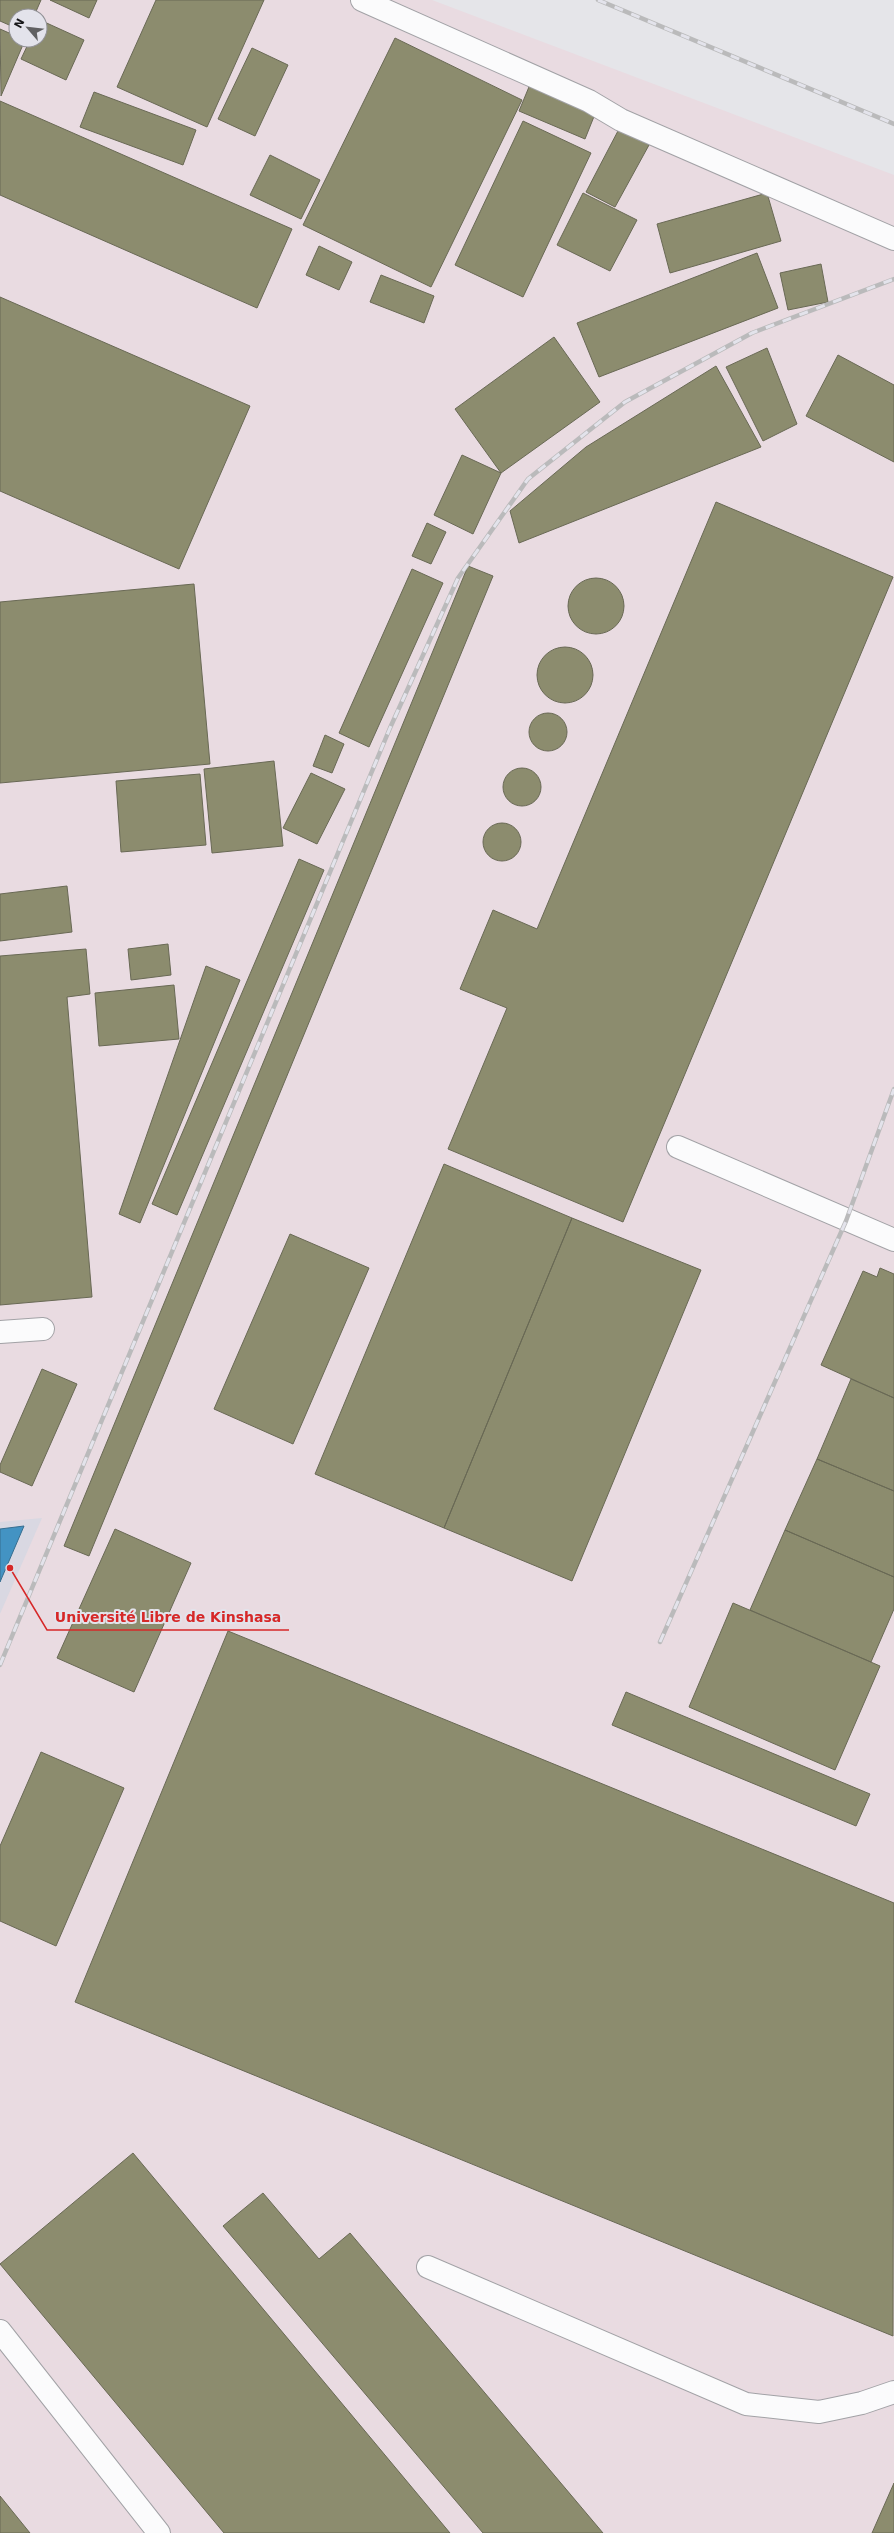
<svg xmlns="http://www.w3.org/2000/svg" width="894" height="2533" font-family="'DejaVu Sans',sans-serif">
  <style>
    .industrial { fill: #e9dbe1; fill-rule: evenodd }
    .built { fill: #d9d8e2 }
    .schools { fill: #4393c3; stroke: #366e90 }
    .industry { fill: #8c8c6e; stroke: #696955 }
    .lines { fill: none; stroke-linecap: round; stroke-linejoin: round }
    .service-casing { stroke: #a2a2a6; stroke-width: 24 }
    .service { stroke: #fbfbfc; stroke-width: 22 }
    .rail-casing { stroke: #bababb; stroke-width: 4.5 }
    .rail { stroke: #e3e3eb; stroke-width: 3; stroke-dasharray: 9; stroke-linecap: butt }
    .leader { fill: none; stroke: #d62828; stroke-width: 1.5 }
    .callout-dot { fill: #d62828; stroke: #e3e3eb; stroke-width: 1.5 }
    .callout-label { font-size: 14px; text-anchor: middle; font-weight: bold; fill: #d62828; stroke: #e3e3eb; stroke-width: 4; stroke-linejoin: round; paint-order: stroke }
  </style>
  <rect width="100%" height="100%" fill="#e5e5e9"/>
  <path class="industrial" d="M 0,0 L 432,0 L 894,175 L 894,2533 L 0,2533 ZM 16,16 L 40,16 L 40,40 L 16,40 Z"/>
  <path class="built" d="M 42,1518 L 0,1614 L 0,1522 Z"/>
  <path class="schools" d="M 24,1526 L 0,1582 L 0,1529 Z"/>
  <path class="industry" d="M 0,0 L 41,0 L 34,16 L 16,16 L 16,28 L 0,21 Z
    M 50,0 L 97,0 L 89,18 Z
    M 156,0 L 264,0 L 207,127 L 117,87 Z
    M 40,20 L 84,40 L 66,80 L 21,59 L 30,40 L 40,40 Z
    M 0,29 L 16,36 L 16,40 L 25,40 L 1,96 Z
    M 395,38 L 522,100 L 431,287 L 303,225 Z
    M 252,48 L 288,65 L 255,136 L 218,119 Z
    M 531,82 L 597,109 L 585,139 L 519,111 Z
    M 94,92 L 196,130 L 183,165 L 80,127 Z
    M 0,101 L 292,229 L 257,308 L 0,195 Z
    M 523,121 L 591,153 L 523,297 L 455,265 Z
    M 619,129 L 649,145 L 615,207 L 586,192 Z
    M 270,155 L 320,180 L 301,219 L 250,195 Z
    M 583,193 L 637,220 L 610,271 L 557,245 Z
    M 767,193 L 781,241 L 670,273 L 657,224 Z
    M 319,246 L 352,262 L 339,290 L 306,275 Z
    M 757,253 L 778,308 L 599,377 L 577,323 Z
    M 821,264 L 828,302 L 788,310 L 780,273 Z
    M 381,275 L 434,296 L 424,323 L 370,302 Z
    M 0,297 L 250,406 L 179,569 L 0,491 Z
    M 554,337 L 600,402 L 501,473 L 455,409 Z
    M 767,348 L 797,424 L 763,441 L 726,367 Z
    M 838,355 L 894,385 L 894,462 L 806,416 Z
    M 716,366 L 761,447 L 519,543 L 510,511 L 586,447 Z
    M 462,455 L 501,473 L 473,534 L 434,515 Z
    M 716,502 L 893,577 L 623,1222 L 448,1149 L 507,1008 L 460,989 L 493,910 L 537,929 Z
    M 427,523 L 446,532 L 431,564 L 412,556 Z
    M 468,566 L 493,576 L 89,1556 L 64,1546 Z
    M 412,569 L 443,583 L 369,747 L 339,733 Z
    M568 606a28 28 0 1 1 56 0a28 28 0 1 1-56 0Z
    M 194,584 L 210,764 L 0,783 L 0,602 Z
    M537 675a28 28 0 1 1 56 0a28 28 0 1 1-56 0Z
    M529 732a19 19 0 1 1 38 0a19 19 0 1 1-38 0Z
    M 325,735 L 344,744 L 332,773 L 313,766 Z
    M 274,761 L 283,846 L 212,853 L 204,769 Z
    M503 787a19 19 0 1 1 38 0a19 19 0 1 1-38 0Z
    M 311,773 L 345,789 L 317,844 L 283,828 Z
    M 200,774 L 206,845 L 121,852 L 116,781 Z
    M483 842a19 19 0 1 1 38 0a19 19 0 1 1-38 0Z
    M 299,859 L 324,870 L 177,1215 L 152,1204 Z
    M 67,886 L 72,932 L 0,941 L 0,894 Z
    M 168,944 L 171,975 L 131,980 L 128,949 Z
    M 86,949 L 90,994 L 67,997 L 92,1297 L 0,1305 L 0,956 Z
    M 206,966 L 240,980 L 140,1223 L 119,1214 Z
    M 174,985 L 179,1039 L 99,1046 L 95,993 Z
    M 444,1164 L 572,1218 L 444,1528 L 315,1474 Z
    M 572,1218 L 701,1270 L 572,1581 L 444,1528 Z
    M 290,1234 L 369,1268 L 293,1444 L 214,1409 Z
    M 880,1268 L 894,1274 L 894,1398 L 821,1365 L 863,1271 L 877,1277 Z
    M 42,1369 L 77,1384 L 32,1486 L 0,1472 L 0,1465 Z
    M 851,1379 L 894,1398 L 894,1491 L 817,1459 Z
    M 817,1459 L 894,1491 L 894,1577 L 785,1530 Z
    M 115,1529 L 191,1563 L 134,1692 L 57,1658 Z
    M 785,1530 L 894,1577 L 894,1609 L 871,1662 L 750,1610 Z
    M 733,1603 L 880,1666 L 835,1770 L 689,1707 Z
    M 228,1631 L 894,1903 L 893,2336 L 75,2002 Z
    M 626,1692 L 870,1794 L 856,1826 L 612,1725 Z
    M 41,1752 L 124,1788 L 56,1946 L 0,1921 L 0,1846 Z
    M 133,2153 L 450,2533 L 224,2533 L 0,2264 Z
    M 263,2193 L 319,2259 L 350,2233 L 603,2533 L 483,2533 L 223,2226 Z
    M 894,2483 L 894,2533 L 872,2533 Z
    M 0,2496 L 30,2533 L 0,2533 Z"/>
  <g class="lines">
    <defs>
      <path id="service" d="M 362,0 L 589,101 L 621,120 L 894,239
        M 678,1147 L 894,1240
        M 0,1332 L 43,1329
        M 428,2267 L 746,2404 L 819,2412 L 862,2403 L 894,2392
        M 0,2331 L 159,2533"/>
    </defs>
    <use href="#service" class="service-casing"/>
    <use href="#service" class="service"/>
    <defs>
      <path id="rail" d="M 598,0 L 894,124
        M 660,1642 L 846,1221 L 894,1089
        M 0,1665 L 390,728 L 458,578 L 528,479 L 625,402 L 752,333 L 894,279"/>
    </defs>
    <use href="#rail" class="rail-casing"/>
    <use href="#rail" class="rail"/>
  </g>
  <path class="leader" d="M10 1568L47 1630H289"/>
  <circle class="callout-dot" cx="10" cy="1568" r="4"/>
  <g class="callout-label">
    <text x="168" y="1622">Université Libre de Kinshasa</text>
  </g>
  <g transform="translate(28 28) rotate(298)"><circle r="19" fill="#e3e3eb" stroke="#929297"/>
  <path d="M0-3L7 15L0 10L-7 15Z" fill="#606062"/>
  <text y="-6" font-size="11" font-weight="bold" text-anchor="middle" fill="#18181a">N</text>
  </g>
</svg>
